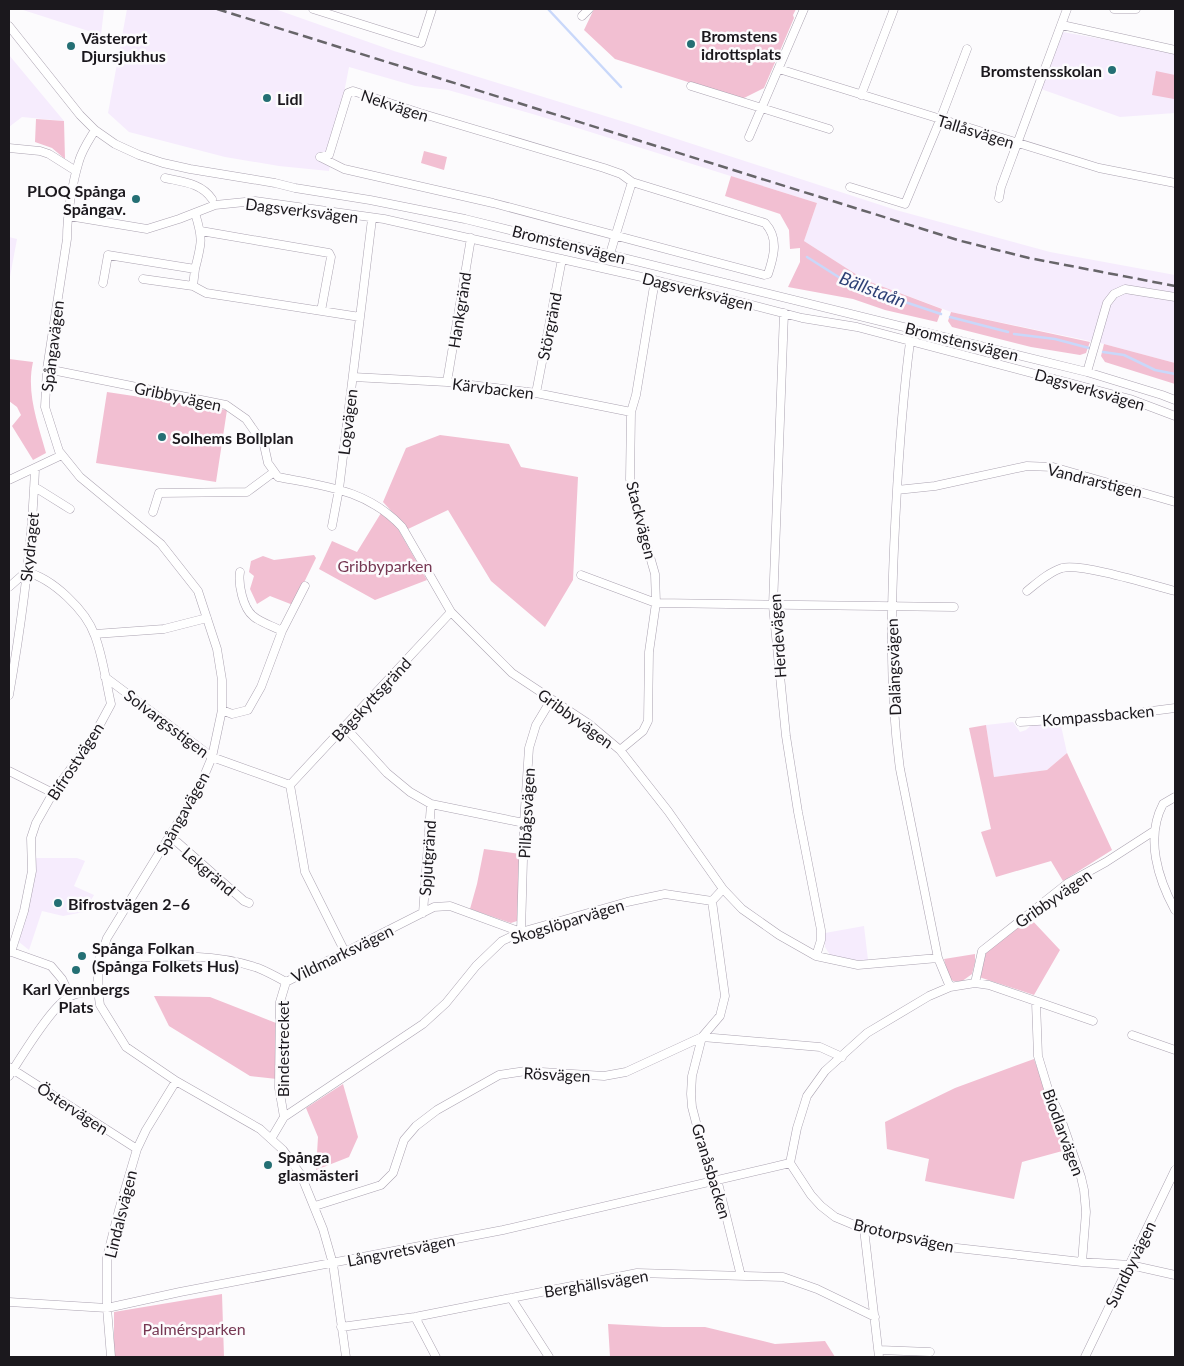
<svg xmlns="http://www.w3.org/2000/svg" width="1184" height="1366" font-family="Lato,sans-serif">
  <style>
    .built { fill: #f6ecfd }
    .green { fill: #f2bfd2 }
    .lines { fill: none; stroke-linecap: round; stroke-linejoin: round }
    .stream { stroke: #c9d8fa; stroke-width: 2.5 }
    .minor-casing { stroke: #aba3b1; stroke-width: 9 }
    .minor { stroke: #fff; stroke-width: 8 }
    .rail { stroke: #676569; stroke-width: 2.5; stroke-dasharray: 10 5; stroke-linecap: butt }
    .poi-dot { fill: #246f74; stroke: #fcfbfd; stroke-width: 2 }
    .labels { text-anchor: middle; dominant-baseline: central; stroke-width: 5; stroke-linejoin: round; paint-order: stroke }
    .poi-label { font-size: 16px; font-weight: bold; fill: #1b181d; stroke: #fcfbfd; text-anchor: start }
    .street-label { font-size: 16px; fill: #1b181d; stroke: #fcfbfd }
    .park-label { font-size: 16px; fill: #763853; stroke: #fcfbfd }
    .water-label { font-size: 18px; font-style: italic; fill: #2d4075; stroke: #fcfbfd }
  </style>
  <rect width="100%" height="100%" fill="#fcfbfd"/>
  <path class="built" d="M 20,9 L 104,9 L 101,35 Z
    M 127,9 L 275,9 L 394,51 L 631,124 L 896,210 L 1050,252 L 1175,275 L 1175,363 L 1104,344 L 951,312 L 865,280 L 804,241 L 817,203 L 536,115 L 448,90 L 415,86 L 349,67 L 329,171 L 279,166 L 225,157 L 129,132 L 108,113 Z
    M 1063,32 L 1175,52 L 1175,113 L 1120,117 L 1041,89 Z
    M 9,55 L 64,121 L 22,117 L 9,127 Z
    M 9,237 L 17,239 L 9,282 Z
    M 1060,721 L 1067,753 L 1047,770 L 994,777 L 986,725 L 1013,722 L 1020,732 L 1026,730 L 1033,723 Z
    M 36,858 L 77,858 L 85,861 L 74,886 L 94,895 L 84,912 L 63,916 L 42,911 L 29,950 L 19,942 Z
    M 864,926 L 868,960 L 853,961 L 830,955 L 825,947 L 825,933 Z"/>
  <path class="green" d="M 594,9 L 796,9 L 793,15 L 794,18 L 764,88 L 742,99 L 615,59 L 584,30 Z
    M 1156,71 L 1175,75 L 1174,99 L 1152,95 Z
    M 36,119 L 64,121 L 65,159 L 52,148 L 35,142 Z
    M 424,151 L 447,157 L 444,170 L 421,163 Z
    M 731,176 L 817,203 L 804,241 L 865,280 L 942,309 L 937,322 L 885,310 L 853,299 L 788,287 L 800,262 L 800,248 L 790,249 L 789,230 L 780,214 L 725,196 Z
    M 951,312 L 1090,342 L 1086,353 L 1080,355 L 1031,347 L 952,327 L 948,321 Z
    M 1104,344 L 1175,363 L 1175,384 L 1105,362 L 1101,356 Z
    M 9,359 L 33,362 C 26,393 38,424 46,453 L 33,460 L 12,426 L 21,415 L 17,407 L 9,401 Z
    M 107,392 L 227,410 L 216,482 L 96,463 Z
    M 440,435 L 509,444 L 521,467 L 578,477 L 573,580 L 545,627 L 491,581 L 448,510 L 408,529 L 383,502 L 406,448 Z
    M 381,513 L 397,527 L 427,580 L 375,600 L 319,569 L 332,541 L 357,552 Z
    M 314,555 L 316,558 L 293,605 L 270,596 L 257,604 L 250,589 L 254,576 L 249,572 L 251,561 L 263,556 L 274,560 Z
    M 986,725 L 994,777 L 1047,770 L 1067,753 L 1112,850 L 1063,881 L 1051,861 L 996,877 L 981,832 L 991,829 L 969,728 Z
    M 484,849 L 520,854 L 517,921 L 511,923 L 470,909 L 477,884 Z
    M 1029,917 L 1060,950 L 1034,995 L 979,977 L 986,953 Z
    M 975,954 L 975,962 L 972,974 L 961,982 L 953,981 L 948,975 L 944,959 Z
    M 154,996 L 210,997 L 276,1023 L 277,1079 L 250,1076 L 169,1026 Z
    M 1034,1059 L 1066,1150 L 1022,1162 L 1014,1199 L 925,1181 L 929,1159 L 887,1149 L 885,1122 L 955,1088 Z
    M 343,1084 L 358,1137 L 349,1157 L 316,1170 L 318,1137 L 306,1108 Z
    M 222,1294 L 224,1357 L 114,1357 L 114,1312 Z
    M 608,1324 L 663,1327 L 705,1327 L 775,1344 L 825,1341 L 835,1357 L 610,1357 Z"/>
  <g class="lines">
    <path class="stream" d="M 548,9 L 621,87
      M 807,257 L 848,283 L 941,314
      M 950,317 L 1008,332
      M 1014,334 L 1055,339 L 1089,348
      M 1103,352 L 1124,355 L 1155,370 L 1175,374"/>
    <defs>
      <path id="minor" d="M 313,9 L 421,43 L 432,9
        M 1114,9 L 1136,9
        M 582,16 L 589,9
        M 1062,25 L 1175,50
        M 9,26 L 80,115 L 95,130 L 115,144 L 139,155 L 163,163 L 190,169 L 275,183 L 295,188 L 370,200 L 465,219 L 1087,372 L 1162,395 L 1175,400
        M 779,69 L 1099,168 L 1175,183
        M 691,86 L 829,129
        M 861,95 L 894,9
        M 95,130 C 89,140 82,150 79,161 C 72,184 67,215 67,239 L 47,369 L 45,407 L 59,451 L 80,477 L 161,544 L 198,591 L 217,649 L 222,680 L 222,710 L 212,757 L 199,788 L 107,938 L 98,965 L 98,991 L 100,1005 L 126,1047 L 176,1081 L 260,1129 L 283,1150 L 301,1175 L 323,1229 L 333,1264 L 346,1357
        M 749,137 L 804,9
        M 9,148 L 40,151 L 49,154 L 76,171
        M 320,157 L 344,169 L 493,203 L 764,275 L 768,274 C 774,256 779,238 765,223 L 632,182 L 615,237 L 610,254
        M 320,157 L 329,155 L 348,93 L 353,91 L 420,113 L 604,168 L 621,174 L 632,182
        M 165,178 C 183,182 201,183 212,199
        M 850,187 L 905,204 L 940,120 L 967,49
        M 999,198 L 1001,187 L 1067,9
        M 69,216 L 147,229 L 179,219 L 215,205 L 255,201 L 384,219 L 655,280 L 802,318 L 857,327 L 1130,399 L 1175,416
        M 201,231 L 329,253 L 331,257 L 321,311
        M 143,279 L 193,286 L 195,269
        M 103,283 L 108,255 L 195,269 C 202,242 203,239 195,213
        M 193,286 L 206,293 L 360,317
        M 784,313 L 773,606 L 786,736 L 798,812 L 821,930 L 821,940 L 816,956
        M 910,342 C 902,403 898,465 895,527 C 891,608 889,689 900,769 L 938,958 L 950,987
        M 47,369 L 226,405 L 246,419 L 264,445 L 268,463 L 278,477 C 325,486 368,490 402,527 L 451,612 L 512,673 L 589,724 L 620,750 L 668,811 L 723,889 L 742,909 L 779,935 L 816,956 L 858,965 L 938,958
        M 1087,372 L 1107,303 L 1114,294 L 1125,289 L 1175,297
        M 353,377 L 447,382 L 536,393 L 631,412
        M 447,382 L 471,238
        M 536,393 L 562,259
        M 9,480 L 62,455
        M 34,488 L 38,489 L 70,509
        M 897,490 L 935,486 L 1027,466 L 1053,467 L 1175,502
        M 153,512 L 159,493 L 247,492 L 274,472
        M 332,526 L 339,489 L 372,219
        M 581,575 L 656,603 L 954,607
        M 9,587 L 26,572 C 52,578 86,610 95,636 C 103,657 106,682 111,704 L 91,741 L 53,793 L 36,823 L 31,838 L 32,871 L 24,911 L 11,952
        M 1027,591 C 1037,583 1049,572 1062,568 C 1082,563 1152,585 1175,591
        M 282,631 L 305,586
        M 95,634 L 164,629 L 207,618
        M 105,677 L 212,757 L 290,785
        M 9,695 C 22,621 32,545 35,469
        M 222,710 L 232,714 L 248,710 L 261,687 L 282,631 C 273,626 261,623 253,616 C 243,608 238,584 240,572
        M 1020,722 L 1105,717 L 1175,708
        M 345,727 L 387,773 L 410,792 L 431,804 L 524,823
        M 620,750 L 643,731 L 648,721 L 649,652 L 656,603 L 655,574 L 636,508 L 630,479 L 631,412 L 636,395 L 655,280
        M 9,771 L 53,793
        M 290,785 L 451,612
        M 290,785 L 305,872 L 345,952
        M 1175,797 L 1163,804 C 1145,838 1158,879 1175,910
        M 169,838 L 177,842 L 244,901 L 249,903
        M 712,901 L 725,996 L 720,1016 L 702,1037 L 692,1076 L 691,1094 L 692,1107 L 710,1176 L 718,1183 L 741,1276
        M 423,913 L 431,804
        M 9,951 L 51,966 L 62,979 L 70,996
        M 100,957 L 108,959 C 158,957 210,951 258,968 C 268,972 277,977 286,982
        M 286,982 L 434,907 L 450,906 L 521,932 L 524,823 L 529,748 L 536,725 L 551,700
        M 975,983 L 982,951 L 1068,883 L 1106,862 L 1154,831
        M 1036,1002 L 1038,1056 L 1048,1089 L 1059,1113 L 1081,1177 L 1084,1190 L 1086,1212 L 1082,1262
        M 1093,1021 L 989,985 L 975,983 L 950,987 L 929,996 L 867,1033 L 825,1071 L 807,1096 L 797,1128 L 790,1163 L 811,1195 L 821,1206 L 835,1217 L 864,1229 L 948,1247 L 1082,1262 L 1130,1265 L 1175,1275
        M 1132,1035 L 1175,1050
        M 9,1067 L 137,1149
        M 9,1076 C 20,1059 54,1002 71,996 C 79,992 89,992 98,991
        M 284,1117 L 279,1088 L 280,1002 L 286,982
        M 271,1139 L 284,1117 L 423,1024 L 446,1003 L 476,966 L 502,941 L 521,932 L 627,902 L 665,894 L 712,901 L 723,889
        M 315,1206 L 381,1185 L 393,1173 L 404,1140 L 416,1126 L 437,1110 L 499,1075 L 526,1071 L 604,1076 L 626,1072 L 702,1037 L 820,1047 L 842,1057
        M 864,1229 L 879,1357
        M 511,1298 L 549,1357
        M 9,1302 L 107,1308 L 180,1292 L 503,1230 L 790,1163
        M 415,1317 L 436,1357
        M 341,1327 L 415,1317 L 637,1273 L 783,1277 L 817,1289 L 875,1317
        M 879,1350 L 930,1352
        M 111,1357 L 107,1308 L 107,1257 L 119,1210 L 137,1149 L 146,1130 L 176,1081
        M 1085,1357 L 1175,1170"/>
    </defs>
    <use href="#minor" class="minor-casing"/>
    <use href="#minor" class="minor"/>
    <path class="rail" d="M 217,9 L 961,241 L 1029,258 L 1175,286"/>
  </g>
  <g class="poi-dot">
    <circle cx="691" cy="44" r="5"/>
    <circle cx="71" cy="46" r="5"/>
    <circle cx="1112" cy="70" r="5"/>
    <circle cx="267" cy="98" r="5"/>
    <circle cx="136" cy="199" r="5"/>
    <circle cx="162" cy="437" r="5"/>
    <circle cx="58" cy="903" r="5"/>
    <circle cx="82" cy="956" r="5"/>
    <circle cx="76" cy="970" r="5"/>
    <circle cx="268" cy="1165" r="5"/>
  </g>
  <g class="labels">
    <g class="poi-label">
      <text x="701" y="35">Bromstens<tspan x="701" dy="18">idrottsplats</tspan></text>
      <text x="81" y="37">Västerort<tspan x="81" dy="18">Djursjukhus</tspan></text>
      <text x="1102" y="70" text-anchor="end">Bromstensskolan</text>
      <text x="277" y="98">Lidl</text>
      <text x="126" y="190" text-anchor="end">PLOQ Spånga<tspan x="126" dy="18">Spångav.</tspan></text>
      <text x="172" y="437">Solhems Bollplan</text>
      <text x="68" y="903">Bifrostvägen 2–6</text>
      <text x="92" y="947">Spånga Folkan<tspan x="92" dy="18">(Spånga Folkets Hus)</tspan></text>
      <text x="76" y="988" text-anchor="middle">Karl Vennbergs<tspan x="76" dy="18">Plats</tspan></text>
      <text x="278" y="1156">Spånga<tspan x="278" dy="18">glasmästeri</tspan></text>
    </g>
    <g class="street-label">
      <text transform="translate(395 105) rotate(18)">Nekvägen</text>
      <text transform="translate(976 131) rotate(17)">Tallåsvägen</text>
      <text transform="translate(302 210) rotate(7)">Dagsverksvägen</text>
      <text transform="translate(569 244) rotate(14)">Bromstensvägen</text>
      <text transform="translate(698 291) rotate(14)">Dagsverksvägen</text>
      <text transform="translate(459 310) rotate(-81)">Hankgränd</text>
      <text transform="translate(549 326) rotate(-79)">Störgränd</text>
      <text transform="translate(962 341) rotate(14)">Bromstensvägen</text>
      <text transform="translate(52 346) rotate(-83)">Spångavägen</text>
      <text transform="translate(493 388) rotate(7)">Kärvbacken</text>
      <text transform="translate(1090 389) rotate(16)">Dagsverksvägen</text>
      <text transform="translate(178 396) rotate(12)">Gribbyvägen</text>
      <text transform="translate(347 422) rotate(-83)">Logvägen</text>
      <text transform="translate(1095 480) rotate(14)">Vandrarstigen</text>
      <text transform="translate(642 520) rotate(76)">Stackvägen</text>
      <text transform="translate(29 547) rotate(-84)">Skydraget</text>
      <text transform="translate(777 636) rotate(-94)">Herdevägen</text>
      <text transform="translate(893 667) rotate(-92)">Dalängsvägen</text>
      <text transform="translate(371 699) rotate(-47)">Bågskyttsgränd</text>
      <text transform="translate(1098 715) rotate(-5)">Kompassbacken</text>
      <text transform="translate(576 718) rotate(36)">Gribbyvägen</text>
      <text transform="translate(167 723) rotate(37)">Solvargsstigen</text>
      <text transform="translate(75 761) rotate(-57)">Bifrostvägen</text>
      <text transform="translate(182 813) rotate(-61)">Spångavägen</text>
      <text transform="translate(526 813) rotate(-87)">Pilbågsvägen</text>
      <text transform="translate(427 858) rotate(-86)">Spjutgränd</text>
      <text transform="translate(209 871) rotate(41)">Lekgränd</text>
      <text transform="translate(1053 898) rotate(-35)">Gribbyvägen</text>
      <text transform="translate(567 921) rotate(-17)">Skogslöparvägen</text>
      <text transform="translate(342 953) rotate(-26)">Vildmarksvägen</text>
      <text transform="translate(282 1049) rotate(-90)">Bindestrecket</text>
      <text transform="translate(557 1074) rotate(3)">Rösvägen</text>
      <text transform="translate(73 1108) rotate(33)">Östervägen</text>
      <text transform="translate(1064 1132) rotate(70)">Biodlarvägen</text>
      <text transform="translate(712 1171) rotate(73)">Granåsbacken</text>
      <text transform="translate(120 1214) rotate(-76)">Lindalsvägen</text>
      <text transform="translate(904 1235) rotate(13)">Brotorpsvägen</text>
      <text transform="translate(401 1250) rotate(-11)">Långvretsvägen</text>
      <text transform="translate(1130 1264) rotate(-64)">Sundbyvägen</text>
      <text transform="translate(596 1283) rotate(-9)">Berghällsvägen</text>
    </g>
    <g class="park-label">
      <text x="385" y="565">Gribbyparken</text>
      <text x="194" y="1328">Palmérsparken</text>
    </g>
    <g class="water-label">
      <text transform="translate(873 289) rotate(21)">Bällstaån</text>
    </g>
  </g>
  <rect width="1184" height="1366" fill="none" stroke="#1b181d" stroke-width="20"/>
</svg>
